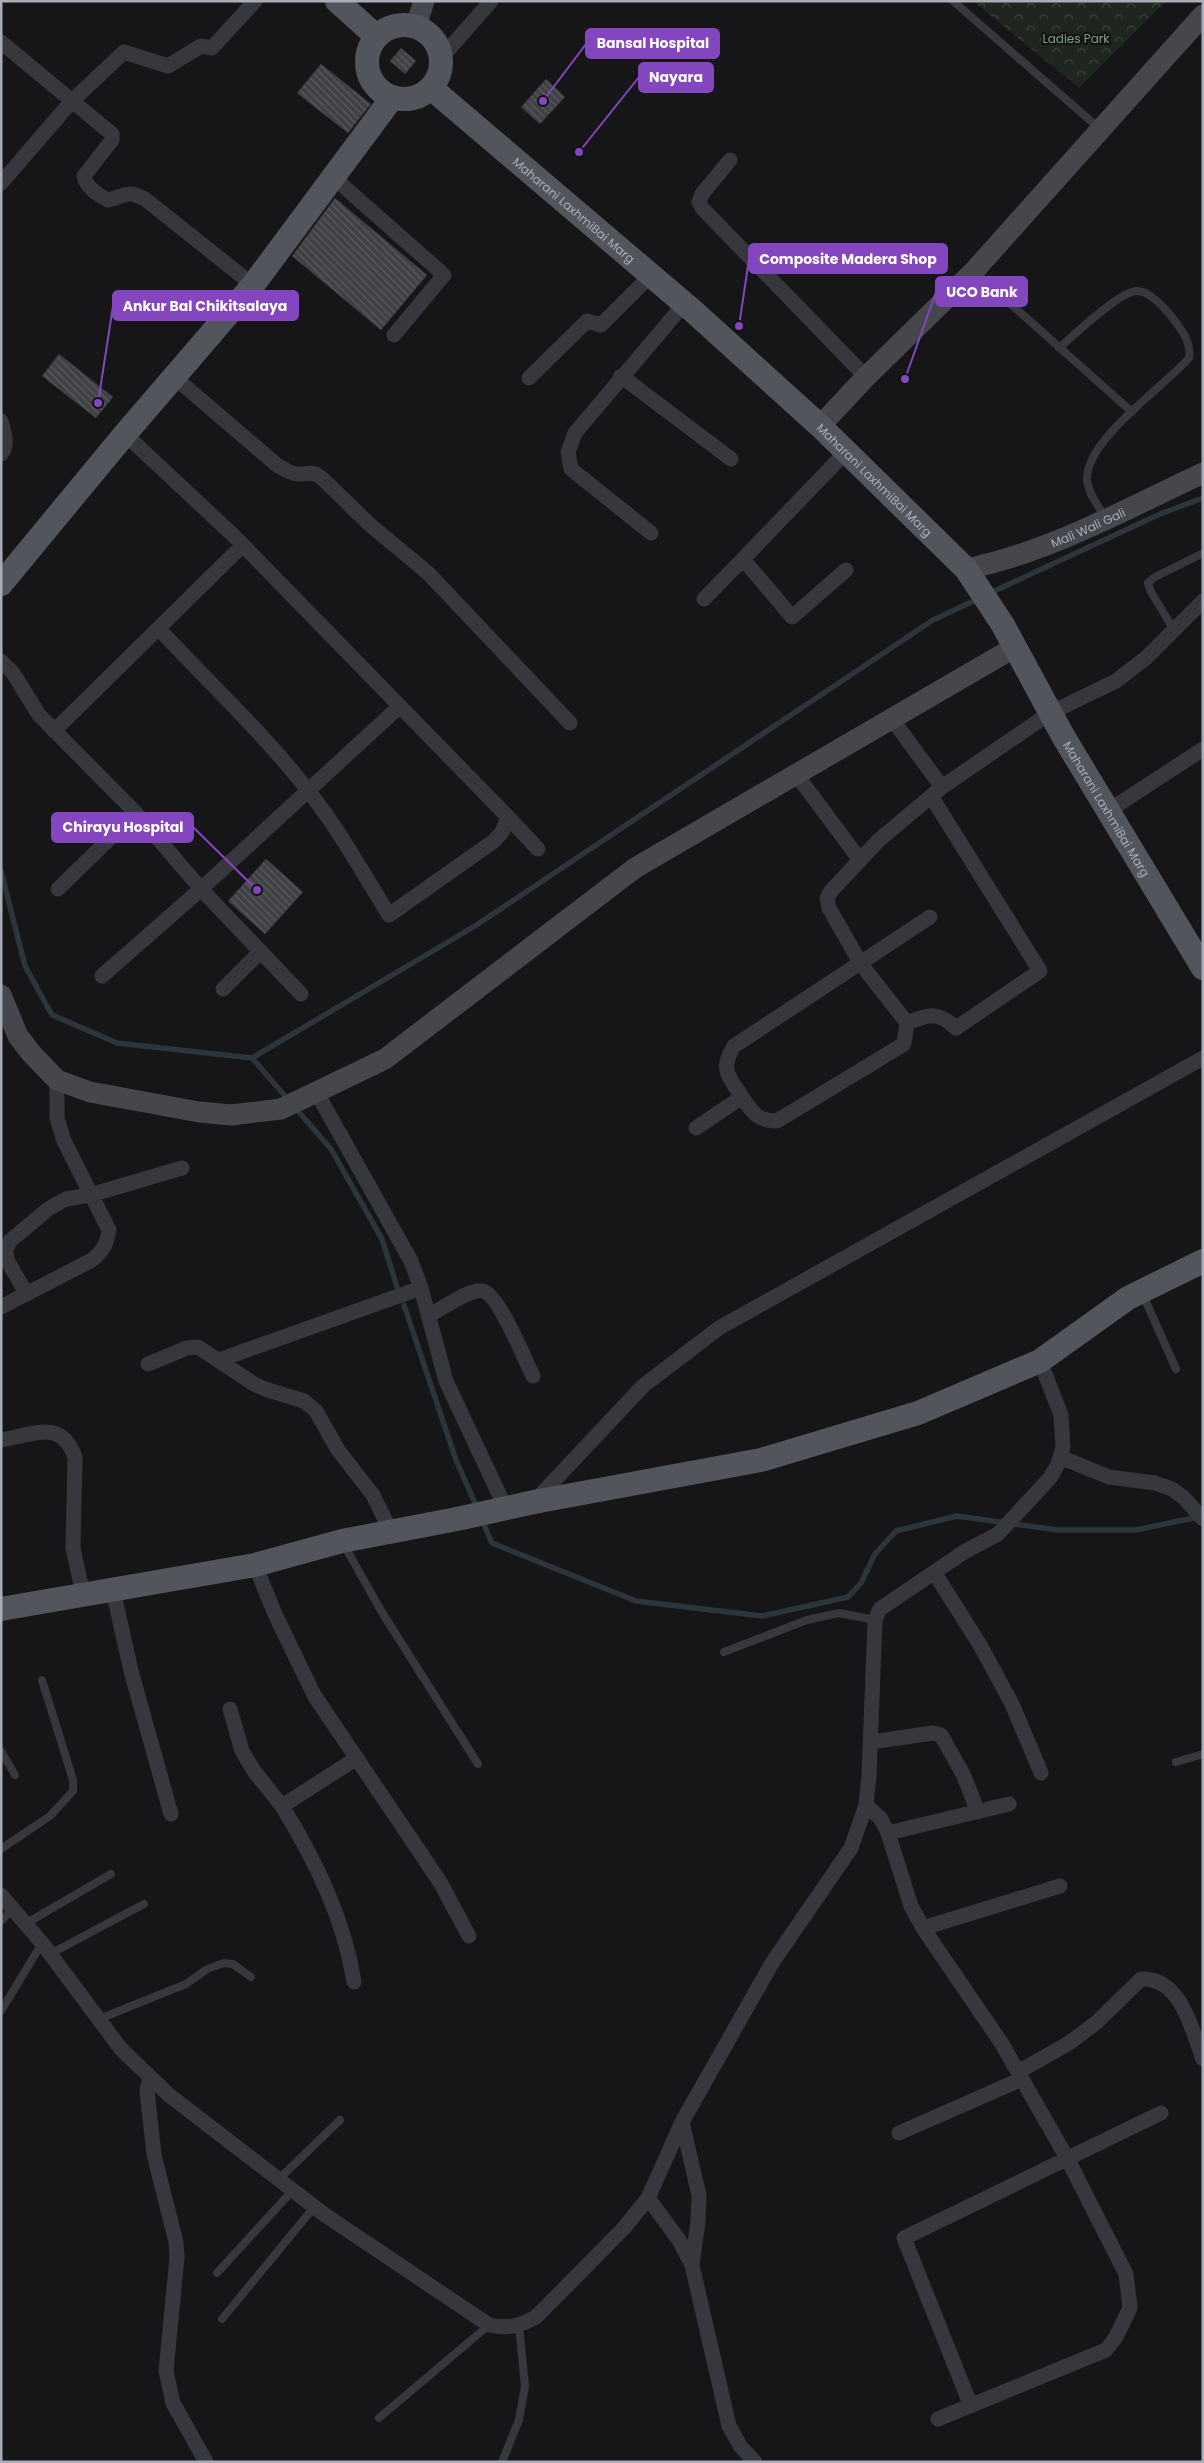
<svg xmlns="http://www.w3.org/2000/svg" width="1204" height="2463" font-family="Poppins,sans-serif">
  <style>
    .park { fill: url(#park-crowns) }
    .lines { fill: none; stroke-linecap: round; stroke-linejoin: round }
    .stream { stroke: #2c353c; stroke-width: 5.5 }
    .building { fill: url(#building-back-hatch); stroke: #303034 }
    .lane { stroke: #37383d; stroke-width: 8 }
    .street { stroke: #37383d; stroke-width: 15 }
    .secondary { stroke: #45474d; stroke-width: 21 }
    .primary { stroke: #53555c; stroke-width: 24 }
    .labels { text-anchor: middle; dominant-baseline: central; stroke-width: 4; stroke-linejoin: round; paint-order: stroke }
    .park-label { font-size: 12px; fill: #7fa381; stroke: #111113 }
    .street-label { font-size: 12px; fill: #a8adb8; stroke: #111113 }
    .leader { fill: none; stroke: #8446be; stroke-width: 2 }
    .callout-dot { fill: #8446be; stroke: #111113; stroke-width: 2 }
    .callout { fill: #8446be; stroke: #8446be; stroke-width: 2 }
    .callout-label { font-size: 14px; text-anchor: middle; font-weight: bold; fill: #fff }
  </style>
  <defs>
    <pattern id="park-crowns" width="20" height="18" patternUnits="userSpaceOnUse" patternTransform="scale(1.25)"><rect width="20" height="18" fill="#1e261f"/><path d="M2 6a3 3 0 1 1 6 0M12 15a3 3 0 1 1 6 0" fill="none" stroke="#3c433d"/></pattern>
    <pattern id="building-back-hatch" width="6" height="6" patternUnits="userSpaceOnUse" patternTransform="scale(1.25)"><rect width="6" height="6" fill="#404145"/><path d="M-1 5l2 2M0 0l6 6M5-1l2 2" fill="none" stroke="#595a5e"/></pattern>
  </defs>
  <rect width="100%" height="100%" fill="#161618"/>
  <path class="park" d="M 973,1 L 1166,1 L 1079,88 Z"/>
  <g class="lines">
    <path class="stream" d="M 988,594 L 1160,514 L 1203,498
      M 1,871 L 25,966 L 52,1015 L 117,1043 L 252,1058 L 475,926 L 933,620 L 980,598
      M 252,1058 L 331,1149 L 382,1239 L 397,1287
      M 404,1305 L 456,1460 L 478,1510
      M 481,1518 L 492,1543 L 636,1601 L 762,1616 L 848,1597 L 861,1583 L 875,1554 L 896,1531 L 957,1516 L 1058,1530 L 1136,1530 L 1198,1517"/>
  </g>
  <path class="building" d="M 401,48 L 416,61 L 405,74 L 390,61 Z
    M 321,64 L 371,104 L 348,133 L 297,93 Z
    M 546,79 L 565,97 L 540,124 L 521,107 Z
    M 335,198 L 427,275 L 381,330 L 292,256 Z
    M 59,354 L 113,397 L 96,418 L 42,376 Z
    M 266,859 L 303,892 L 265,934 L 228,901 Z"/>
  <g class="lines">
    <path class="lane" d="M 953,1 L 1100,129
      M 975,272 L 1132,412
      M 1059,348 C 1074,335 1119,292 1136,291 C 1149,290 1164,308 1172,317 C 1182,331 1191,340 1189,358 C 1164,387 1085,440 1087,480 C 1088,493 1099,507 1105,518
      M 1174,630 L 1151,592 L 1148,583 L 1155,577 L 1203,553
      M 1142,1293 L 1176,1369
      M 344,1545 L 383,1614 L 478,1764
      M 724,1652 L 807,1620 L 839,1613 L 875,1620
      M 1,1751 L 15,1775
      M 1176,1762 L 1203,1754
      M 1,1849 L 50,1816 L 73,1791 L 73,1780 L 42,1680
      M 1,1921 L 13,1909
      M 25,1924 L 111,1874
      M 50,1954 L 144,1904
      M 1,2011 L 42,1943
      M 99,2019 L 186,1984 L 207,1969 L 224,1963 L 233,1964 L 251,1977
      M 279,2179 L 340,2120
      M 217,2273 L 293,2190
      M 222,2319 L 315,2206
      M 379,2418 L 489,2325
      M 502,2462 L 519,2420 L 525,2386 L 519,2326"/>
    <path class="street" d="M 1,42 L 112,134 L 112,140 L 84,176 C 86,187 98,195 108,200 C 127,196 124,189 145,199 L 253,285
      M 441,58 L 491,1
      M 730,160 L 702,194 L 699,202 L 702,208 L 866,377
      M 333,177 L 444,275 L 394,335
      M 1,183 L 72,101 L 124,52 L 168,66 L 201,46 L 212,48 L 255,1
      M 173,376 L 277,465 C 284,469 289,473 297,474 C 311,475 311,469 324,480 L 369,524 L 428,573 L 570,723
      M 621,376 L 731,459
      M 529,378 L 587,321 L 601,325 L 651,275
      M 1,421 C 4,433 9,444 1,454
      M 125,434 L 235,537 L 508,817 L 502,832 L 494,841 L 389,915 C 367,880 347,843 322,809 C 275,744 214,688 159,629
      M 846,452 L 743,559 L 792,617 L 846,570
      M 651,533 L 571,469 L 568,452 L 575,433 L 684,304
      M 704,599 L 743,559
      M 1,661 L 13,673 L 39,715 L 136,813 L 201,889 L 102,976
      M 892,719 L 942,787
      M 54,731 L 243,545
      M 796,774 L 860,860
      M 931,796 L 1040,971 L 956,1028 C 938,1011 928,1014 907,1023 L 861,964 L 829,908 L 827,898 L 831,891 L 879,840 L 942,787 L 1050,713 L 1116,681 L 1147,657 L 1203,601
      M 1108,811 L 1203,749
      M 508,817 L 538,849
      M 58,889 L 136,813
      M 223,989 L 260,952
      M 301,994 L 201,889 L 399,707
      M 317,1093 L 411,1261 L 421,1288 L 446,1381 L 506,1509
      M 742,1097 C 753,1113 756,1120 777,1121 L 904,1044 L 907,1023
      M 696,1128 L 742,1097 C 729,1076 719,1070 734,1046 L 930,917
      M 26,1293 L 7,1260 L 6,1250 L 10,1241 L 48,1209 L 66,1199 L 90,1195 L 182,1168
      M 1,1307 L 92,1260 C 103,1251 107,1244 109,1230 L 64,1141 L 57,1118 L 57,1080
      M 428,1316 C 440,1310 470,1288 483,1291 C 499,1295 525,1360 533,1376
      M 219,1360 L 421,1288
      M 148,1364 L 187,1348 L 198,1347 L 254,1384 L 265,1389 L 304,1401 L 316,1411 L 338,1450 L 373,1495 L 391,1532
      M 1,1440 C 32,1435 61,1418 75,1457 L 73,1548 L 83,1594
      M 1060,1457 L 1109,1477 L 1155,1483 L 1172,1489 L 1184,1498 L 1203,1519
      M 534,1502 L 643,1386 L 719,1328 L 1203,1058
      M 255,1565 L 275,1614 L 314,1695 L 440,1882 L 469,1936
      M 934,1572 L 980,1645 L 1012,1704 L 1041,1773
      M 113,1590 L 131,1671 L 171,1814
      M 230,1709 L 242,1751 L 254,1771 L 282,1806
      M 871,1742 L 933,1733 L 941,1735 L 963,1774 L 978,1812
      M 866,1805 L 881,1819 L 888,1833 L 911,1906 L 923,1928 L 1002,2044 L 1067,2158 L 1126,2274 L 1130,2308 L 1116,2337 L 1106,2350 L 938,2419
      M 888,1833 L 1009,1804
      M 1,1895 L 42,1943 L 121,2049 L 169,2095 L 325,2215 L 489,2325 C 508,2329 520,2326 536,2317 L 624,2228 L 648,2198 L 682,2122 L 772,1963 L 851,1848 L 866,1805 L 869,1776 L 875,1620 L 880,1609 L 964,1552 L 998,1534 L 1050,1478 L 1058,1464 L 1063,1447 L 1061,1415 L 1040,1361
      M 923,1928 L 1060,1886
      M 354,1982 C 344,1918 315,1860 282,1806 L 357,1758
      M 1018,2072 L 1069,2043 L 1097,2022 L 1141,1979 C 1181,1977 1192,2030 1203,2059
      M 150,2077 L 147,2090 L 154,2155 L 176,2242 L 177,2257 L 166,2371 L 173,2403 L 206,2462
      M 682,2122 L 699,2195 L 698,2221 L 692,2265
      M 899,2133 L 1022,2079
      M 648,2198 L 679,2240 L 692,2265 L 729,2426 L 741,2447 L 755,2462
      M 971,2406 L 904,2238 L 1161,2113"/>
    <g class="secondary">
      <path d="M 416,26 L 424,1"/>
      <path d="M 820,426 L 866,377 L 974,271 L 1203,15"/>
      <path id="s1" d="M 966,569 C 1050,552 1126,509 1203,473"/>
      <path d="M 1,995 L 18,1036 L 31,1053 L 57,1080 L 90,1092 L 199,1112 L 231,1115 L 281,1109 L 385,1059 L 635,868 L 1015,647"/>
    </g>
    <g class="primary">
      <path d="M 337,1 L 376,36"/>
      <circle cx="404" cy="62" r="37"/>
      <path id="s2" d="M 431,88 L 693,311 L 820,426 L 966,569 L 1003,625 L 1063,736 L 1203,968"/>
      <path d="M 1,584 L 125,434 L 253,285 L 392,98"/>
      <path d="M 1,1609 L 255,1565 L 342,1541 L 457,1519 L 534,1502 L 761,1460 L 918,1413 L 1040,1361 L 1128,1298 L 1203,1261"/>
    </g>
  </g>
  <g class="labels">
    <g class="park-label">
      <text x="1076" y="38">Ladies Park</text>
    </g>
    <g class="street-label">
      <text stroke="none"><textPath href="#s2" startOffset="188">Maharani LaxhmiBai Marg</textPath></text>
      <text stroke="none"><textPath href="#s2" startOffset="592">Maharani LaxhmiBai Marg</textPath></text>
      <text stroke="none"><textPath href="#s1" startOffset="129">Mali Wali Gali</textPath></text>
      <text stroke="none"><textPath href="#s2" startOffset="998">Maharani LaxhmiBai Marg</textPath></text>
    </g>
  </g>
  <path class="leader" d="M543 101L586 44M579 152L639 77M739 326L749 259M905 379L936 292M98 403L113 306M257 890L193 827"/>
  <g class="callout-dot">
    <circle cx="543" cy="101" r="5"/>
    <circle cx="579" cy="152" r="5"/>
    <circle cx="739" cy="326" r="5"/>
    <circle cx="905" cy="379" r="5"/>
    <circle cx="98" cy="403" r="5"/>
    <circle cx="257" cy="890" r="5"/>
  </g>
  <g class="callout">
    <rect x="586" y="29" width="133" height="29" rx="5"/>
    <rect x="639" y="63" width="74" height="29" rx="5"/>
    <rect x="749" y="244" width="198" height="29" rx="5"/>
    <rect x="936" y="277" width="91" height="29" rx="5"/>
    <rect x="113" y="291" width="185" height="29" rx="5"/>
    <rect x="52" y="813" width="141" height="29" rx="5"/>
  </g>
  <g class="callout-label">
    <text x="653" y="48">Bansal Hospital</text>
    <text x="676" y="82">Nayara</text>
    <text x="848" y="264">Composite Madera Shop</text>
    <text x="982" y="297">UCO Bank</text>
    <text x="205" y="311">Ankur Bal Chikitsalaya</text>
    <text x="123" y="832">Chirayu Hospital</text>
  </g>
  <rect width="1204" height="2463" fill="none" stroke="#a8adb8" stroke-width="5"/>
</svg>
